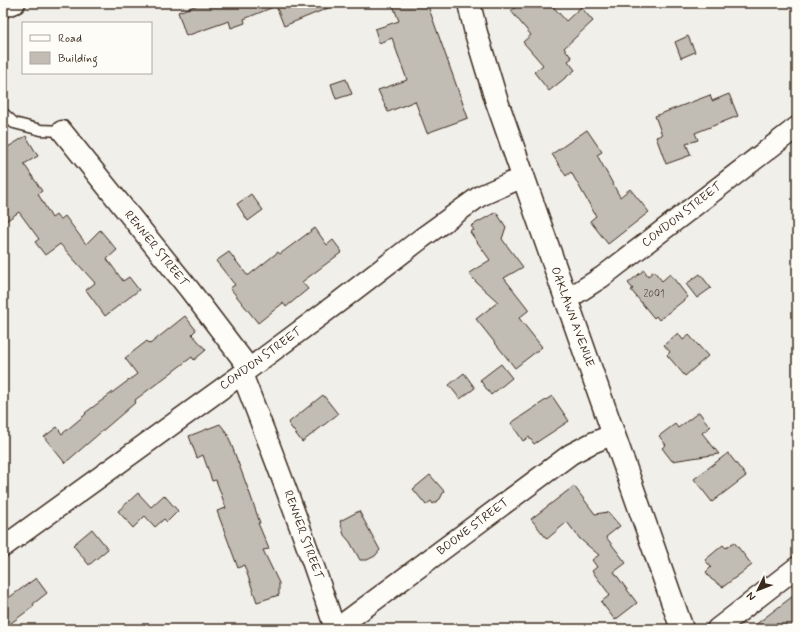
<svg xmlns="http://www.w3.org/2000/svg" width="800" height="632" font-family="Mynerve,sans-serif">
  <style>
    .building { fill: #c1bcb4; stroke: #3b2a1e }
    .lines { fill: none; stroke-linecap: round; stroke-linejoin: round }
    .service-casing { stroke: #3b2a1e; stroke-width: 13 }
    .minor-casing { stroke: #3b2a1e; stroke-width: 23 }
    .tertiary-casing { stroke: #3b2a1e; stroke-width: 25 }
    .service { stroke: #fdfcf7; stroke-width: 10 }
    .minor { stroke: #fdfcf7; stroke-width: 20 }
    .tertiary { stroke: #fdfcf7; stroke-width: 22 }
    .labels { text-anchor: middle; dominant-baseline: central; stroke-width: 4; stroke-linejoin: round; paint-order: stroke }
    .number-label { font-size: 10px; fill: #5c4e44 }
    .street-label { font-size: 12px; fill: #3b2a1e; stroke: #fdfcf7 }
  </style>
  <rect width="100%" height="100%" fill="#f1efea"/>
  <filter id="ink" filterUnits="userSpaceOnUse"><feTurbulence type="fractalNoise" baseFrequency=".025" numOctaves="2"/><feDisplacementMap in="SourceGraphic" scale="8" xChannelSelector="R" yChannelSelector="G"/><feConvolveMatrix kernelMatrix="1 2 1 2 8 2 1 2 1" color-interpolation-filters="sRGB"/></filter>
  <g filter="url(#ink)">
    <path class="building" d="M 203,3 L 338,3 L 338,4 L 284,26 L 276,6 L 244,19 L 245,23 L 231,28 L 229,21 L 186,36 L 178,12 Z
      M 392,3 L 427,3 L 468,118 L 427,133 L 415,101 L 388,112 L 378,90 L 407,80 L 392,38 L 379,43 L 375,29 L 399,21 Z
      M 521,3 L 550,3 L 566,21 L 581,7 L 593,21 L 564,48 L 572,58 L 568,61 L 575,70 L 549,91 L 534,72 L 543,65 L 523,42 L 531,35 L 511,11 Z
      M 688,36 L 695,52 L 681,58 L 675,42 Z
      M 346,79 L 352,94 L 336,99 L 331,84 Z
      M 729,94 L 738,116 L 695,133 L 698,140 L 686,144 L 691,155 L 666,164 L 656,137 L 662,135 L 655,116 L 710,95 L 712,101 Z
      M 587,130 L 602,152 L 597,155 L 620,197 L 630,189 L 649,212 L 608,244 L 590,221 L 596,216 L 571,172 L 566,176 L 552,154 Z
      M 26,136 L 38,156 L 24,164 L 42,191 L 38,194 L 52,218 L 56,215 L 60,220 L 65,216 L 86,244 L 100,230 L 117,250 L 107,259 L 123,281 L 129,277 L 139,290 L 105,316 L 86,290 L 95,283 L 60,244 L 45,255 L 35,242 L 39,239 L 19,212 L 3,223 L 3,150 Z
      M 251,194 L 263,210 L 248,221 L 237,204 Z
      M 496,212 L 506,227 L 502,239 L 523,267 L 504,278 L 529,310 L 519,318 L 542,347 L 515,368 L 476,319 L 498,302 L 476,282 L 469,273 L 490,260 L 470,232 L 474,230 L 471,226 Z
      M 315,228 L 327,245 L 333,240 L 342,252 L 302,282 L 308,289 L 286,307 L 283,303 L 258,323 L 230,288 L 235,285 L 216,261 L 229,252 L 247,275 L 249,275 L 278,252 L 280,254 Z
      M 644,270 L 648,276 L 654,271 L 662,281 L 670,274 L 688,297 L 659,320 L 656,316 L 654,318 L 631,290 L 633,289 L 628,283 Z
      M 700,274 L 711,288 L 697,298 L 686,284 Z
      M 185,316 L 196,330 L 192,334 L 206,350 L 194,360 L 192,357 L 135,400 L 136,402 L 65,463 L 44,437 L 57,427 L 62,434 L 86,414 L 85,413 L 137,374 L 125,358 L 147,341 L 150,344 Z
      M 678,333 L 683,340 L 689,335 L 708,356 L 685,376 L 667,355 L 670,352 L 664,345 Z
      M 501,364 L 512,378 L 491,395 L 480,380 Z
      M 464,373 L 475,388 L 460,399 L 449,385 Z
      M 323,395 L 338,414 L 302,442 L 288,423 Z
      M 552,396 L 569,421 L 534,444 L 529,437 L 523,441 L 511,423 Z
      M 699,412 L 710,427 L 702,433 L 719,454 L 672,461 L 662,448 L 666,445 L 659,436 L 675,424 L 678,428 Z
      M 220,424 L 227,433 L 250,494 L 260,523 L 258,523 L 269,549 L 263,550 L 279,583 L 279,595 L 257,602 L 244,565 L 238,568 L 217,511 L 226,508 L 216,480 L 212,481 L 203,455 L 197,458 L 189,436 Z
      M 728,453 L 746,476 L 712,502 L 694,479 Z
      M 430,475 L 444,491 L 440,499 L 433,504 L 431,501 L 426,505 L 413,489 Z
      M 574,486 L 595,514 L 608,512 L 620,526 L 606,537 L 626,563 L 614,572 L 637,603 L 615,620 L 601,602 L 610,595 L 592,571 L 597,567 L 592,560 L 599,555 L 580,539 L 567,522 L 547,539 L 531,519 Z
      M 138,493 L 151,507 L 164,495 L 178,511 L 167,522 L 164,519 L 155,527 L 145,516 L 133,528 L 118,511 Z
      M 359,511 L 380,550 L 375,556 L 367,560 L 360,560 L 350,542 L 344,535 L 340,521 Z
      M 92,529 L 108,549 L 89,565 L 73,545 Z
      M 734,542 L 752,565 L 723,587 L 711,579 L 706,572 L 711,567 L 705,560 L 723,545 L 726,548 Z
      M 36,578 L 47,593 L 33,604 L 34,606 L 3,629 L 3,602 Z
      M 797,593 L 797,629 L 750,629 Z"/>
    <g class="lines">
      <defs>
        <path id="service" d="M 3,113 L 14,123 L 41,130 L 62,131"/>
        <path id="minor" d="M 3,7 L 15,3
          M 62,131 L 189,289 L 249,368
          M 566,300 L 602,277 L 797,127
          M 242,374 C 275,458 307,543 335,629
          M 3,547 L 242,374 L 340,301 L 422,238 L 480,196 L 523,177
          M 336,629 L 571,454 L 592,443 L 614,434
          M 717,629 L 797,567"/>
        <path id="tertiary" d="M 469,3 L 476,33 L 496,99 L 682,629"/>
      </defs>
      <use href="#service" class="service-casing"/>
      <use href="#minor" class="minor-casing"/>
      <use href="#tertiary" class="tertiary-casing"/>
      <use href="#service" class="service"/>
      <use href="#minor" class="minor"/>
      <use href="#tertiary" class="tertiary"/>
    </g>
  </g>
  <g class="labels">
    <g class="number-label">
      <text x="654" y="294">2001</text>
    </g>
    <g class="street-label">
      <text transform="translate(682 215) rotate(-38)">CONDON STREET</text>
      <text transform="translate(156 249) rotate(51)">RENNER STREET</text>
      <text transform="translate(572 317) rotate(70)">OAKLAWN AVENUE</text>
      <text transform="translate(261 359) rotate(-36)">CONDON STREET</text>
      <text transform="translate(473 527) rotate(-37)">BOONE STREET</text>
      <text transform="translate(303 535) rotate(70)">RENNER STREET</text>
    </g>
  </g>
  <rect width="800" height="632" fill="none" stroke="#fdfcf7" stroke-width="16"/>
  <rect x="8" y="8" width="784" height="616" fill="none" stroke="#3b2a1e" stroke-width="1.5" filter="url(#ink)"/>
  <rect x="22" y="22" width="130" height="52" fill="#fdfcf7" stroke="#afa8a0"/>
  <rect x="30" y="35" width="20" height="6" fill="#fdfcf7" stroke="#afa8a0"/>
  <text x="58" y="42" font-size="12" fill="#3b2a1e">Road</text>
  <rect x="30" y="52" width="20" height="12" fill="#c1bcb4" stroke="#afa8a0"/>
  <text x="58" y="62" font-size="12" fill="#3b2a1e">Building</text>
  <g transform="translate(758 590) rotate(227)" stroke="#fdfcf7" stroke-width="3" paint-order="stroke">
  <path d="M0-3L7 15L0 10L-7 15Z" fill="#3b2a1e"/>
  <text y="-6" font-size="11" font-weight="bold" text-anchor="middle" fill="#3b2a1e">N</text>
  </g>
</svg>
